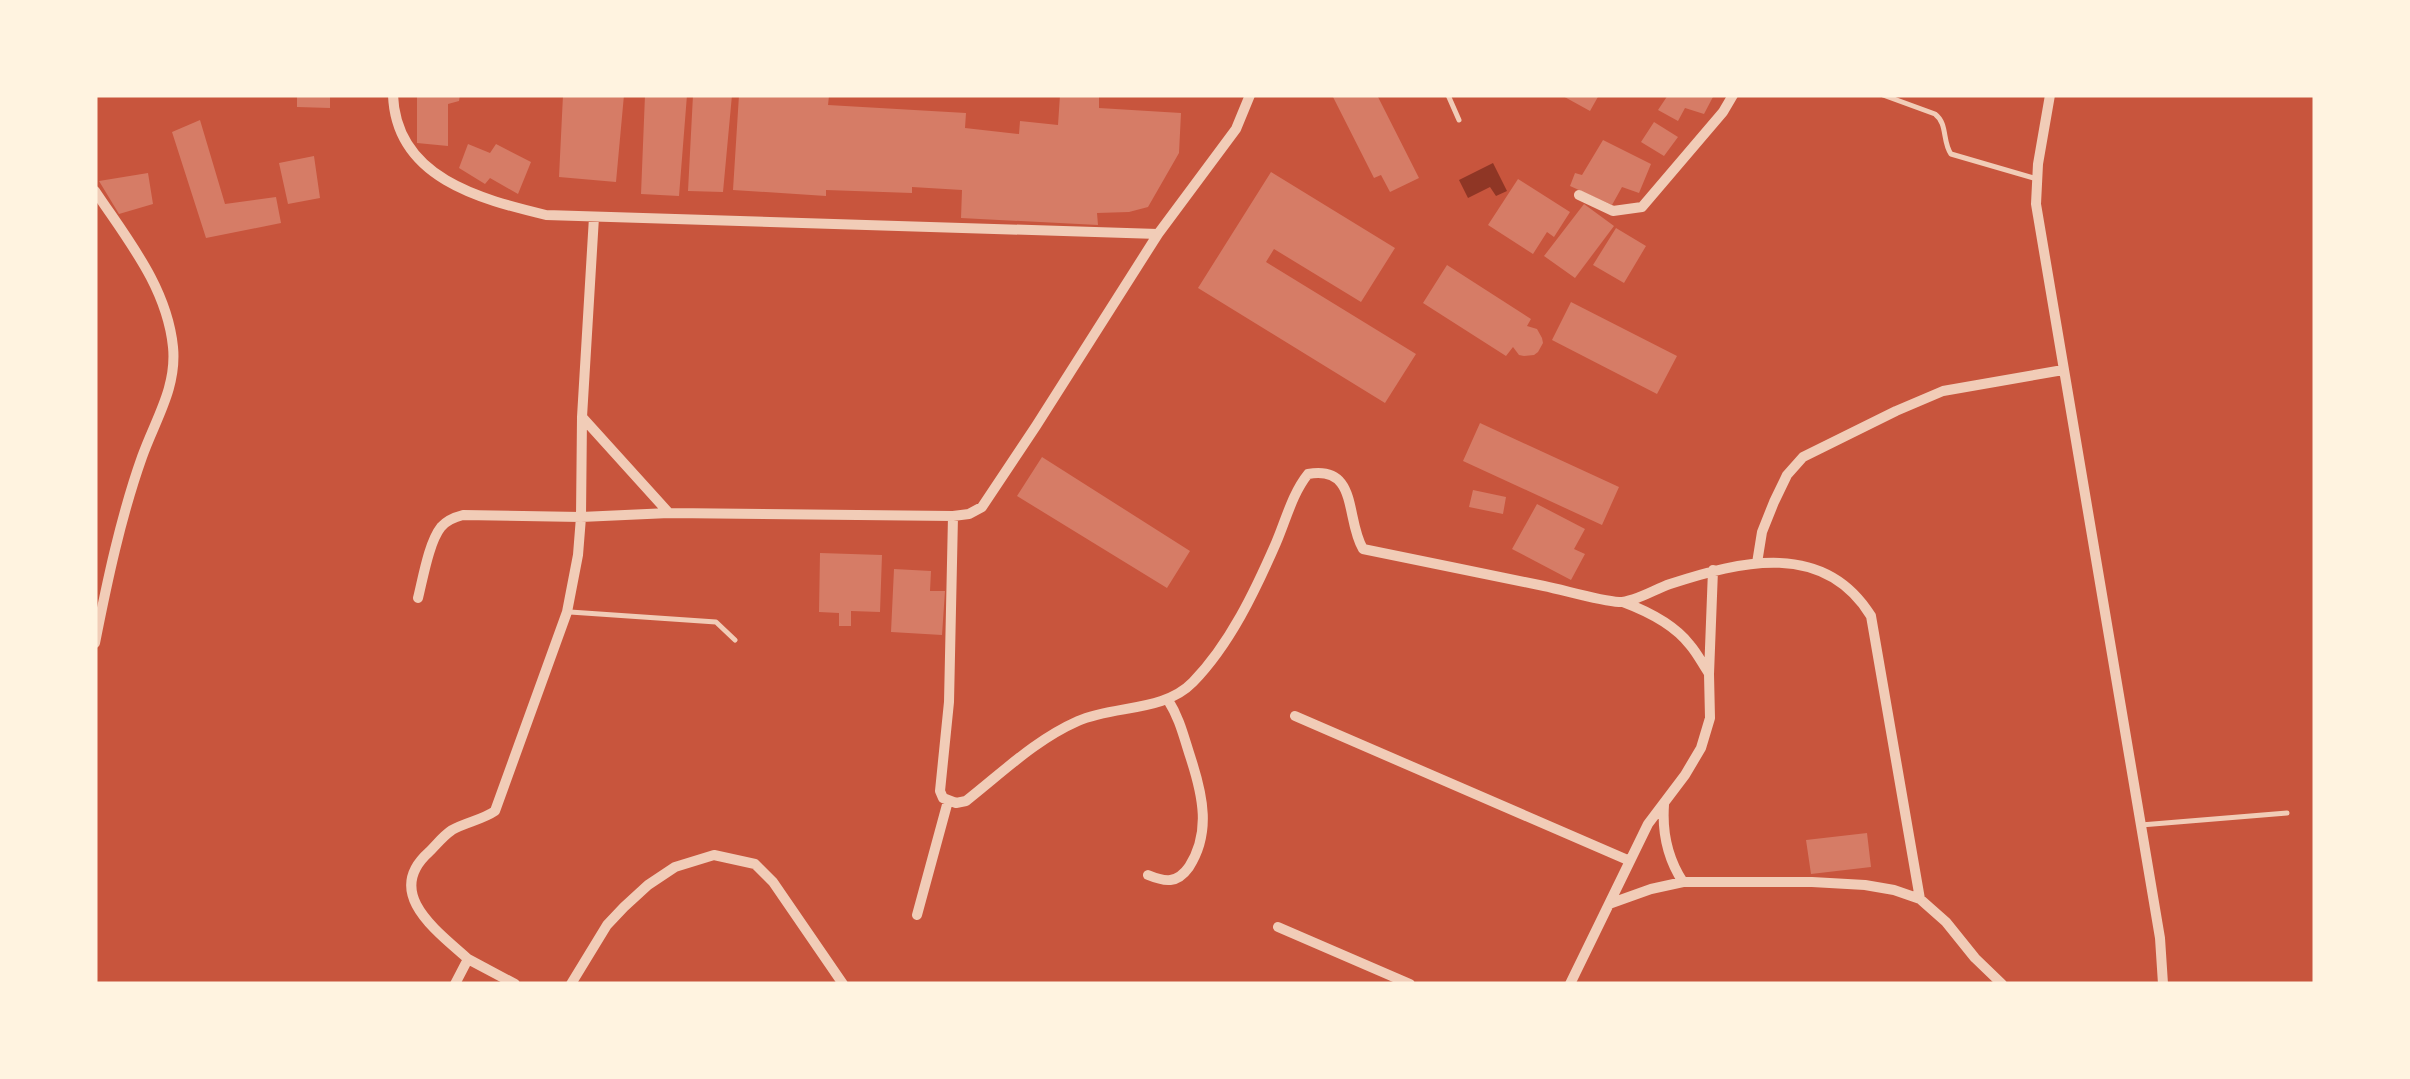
<svg xmlns="http://www.w3.org/2000/svg" width="2410" height="1079" font-family="Merriweather,serif">
  <style>
    .water { fill: #8f3625 }
    .building { fill: #d67c66 }
    .lines { fill: none; stroke-linecap: round; stroke-linejoin: round }
    .service { stroke: #f1ccb7; stroke-width: 5 }
    .minor { stroke: #f1ccb7; stroke-width: 10 }
  </style>
  <rect width="100%" height="100%" fill="#c8553d"/>
  <path class="water" d="M 1493,163 L 1507,191 L 1496,196 L 1490,187 L 1468,198 L 1459,180 Z"/>
  <path class="building" d="M 297,95 L 330,95 L 330,108 L 297,107 Z
    M 417,95 L 460,95 L 459,101 L 448,104 L 448,146 L 417,143 Z
    M 563,95 L 624,95 L 616,182 L 559,177 Z
    M 645,95 L 687,95 L 679,196 L 641,194 Z
    M 693,95 L 732,95 L 723,192 L 688,191 Z
    M 739,95 L 819,95 L 829,96 L 828,105 L 966,113 L 965,128 L 1019,134 L 1020,121 L 1058,125 L 1060,95 L 1099,95 L 1099,108 L 1181,113 L 1179,153 L 1148,207 L 1129,212 L 1097,213 L 1098,225 L 961,218 L 962,190 L 912,187 L 912,193 L 826,190 L 826,196 L 733,190 Z
    M 1332,95 L 1377,95 L 1419,178 L 1390,192 L 1381,175 L 1374,178 Z
    M 1561,95 L 1599,95 L 1590,111 Z
    M 1668,95 L 1696,95 L 1699,97 L 1700,95 L 1714,95 L 1704,114 L 1685,108 L 1678,121 L 1658,110 Z
    M 200,120 L 225,204 L 276,197 L 281,223 L 206,238 L 172,132 Z
    M 1654,122 L 1678,137 L 1664,156 L 1641,142 Z
    M 1603,140 L 1651,164 L 1639,193 L 1622,187 L 1612,205 L 1570,186 L 1575,173 L 1582,175 Z
    M 468,144 L 490,153 L 496,144 L 531,162 L 518,194 L 490,178 L 485,184 L 459,168 Z
    M 314,156 L 320,198 L 288,204 L 279,163 Z
    M 1271,172 L 1395,248 L 1361,302 L 1274,249 L 1266,262 L 1416,354 L 1385,403 L 1198,288 Z
    M 148,173 L 153,204 L 119,214 L 99,181 Z
    M 1518,179 L 1570,212 L 1554,237 L 1547,232 L 1533,254 L 1488,225 Z
    M 1584,204 L 1614,226 L 1575,278 L 1544,256 Z
    M 1616,228 L 1646,246 L 1624,283 L 1593,265 Z
    M 1447,265 L 1531,319 L 1527,326 L 1537,329 L 1542,338 L 1543,343 L 1538,352 L 1534,355 L 1524,356 L 1519,355 L 1513,347 L 1506,356 L 1423,303 Z
    M 1571,302 L 1677,356 L 1657,394 L 1552,340 Z
    M 1480,423 L 1619,487 L 1602,525 L 1463,461 Z
    M 1042,457 L 1190,551 L 1167,588 L 1017,496 Z
    M 1473,490 L 1506,497 L 1503,514 L 1469,507 Z
    M 1537,504 L 1585,529 L 1574,549 L 1585,554 L 1571,580 L 1512,549 Z
    M 820,553 L 882,555 L 880,612 L 851,611 L 851,626 L 839,626 L 839,613 L 819,612 Z
    M 894,569 L 931,571 L 930,591 L 945,591 L 942,635 L 891,632 Z
    M 1867,833 L 1871,867 L 1811,874 L 1806,840 Z"/>
  <g class="lines">
    <path class="service" d="M 1448,95 L 1459,120
      M 1883,95 L 1935,114 C 1948,124 1942,141 1951,154 L 2037,179
      M 570,612 L 716,622 L 735,640
      M 2141,825 L 2287,813"/>
    <path class="minor" d="M 393,95 C 396,178 480,199 546,215 L 1158,234
      M 2050,95 L 2038,164 L 2036,204 L 2160,938 L 2163,984
      M 95,191 C 127,239 167,287 173,347 C 177,388 155,420 142,457 C 121,516 107,582 95,643
      M 1579,195 L 1613,211 L 1642,207 L 1723,112 L 1733,95
      M 583,418 L 669,513
      M 953,516 L 949,702 L 940,791 L 943,798 L 956,803 L 966,801 C 1003,772 1035,740 1078,721 C 1115,705 1164,712 1193,682 C 1230,644 1255,591 1276,543 C 1286,520 1292,494 1308,474 C 1359,465 1345,519 1363,549 C 1423,561 1484,574 1544,586 C 1564,590 1600,601 1619,602 C 1635,602 1655,589 1670,584 C 1741,561 1824,540 1871,616 L 1920,899
      M 1757,563 L 1762,532 L 1774,502 L 1787,475 L 1803,457 L 1896,411 L 1943,391 L 2063,370
      M 418,598 C 423,578 429,542 441,527 C 447,520 455,517 463,515 L 581,517 L 669,513 L 953,516 L 969,514 L 982,507 L 1036,426 L 1158,234 L 1236,129 L 1250,95
      M 1623,602 C 1647,611 1674,624 1690,645 C 1697,653 1702,663 1708,672
      M 1295,716 L 1630,861
      M 1664,805 C 1662,833 1668,859 1683,882
      M 1148,875 C 1165,882 1177,884 1189,867 C 1211,833 1203,796 1191,759 C 1184,738 1180,719 1168,700
      M 1609,904 L 1651,889 L 1683,882 L 1812,882 L 1865,885 L 1894,890 L 1920,899 L 1946,922 L 1975,958 L 2002,984
      M 917,915 L 948,801
      M 1278,927 L 1410,984
      M 468,959 L 515,984
      M 455,984 L 468,959 C 437,931 383,893 429,852 C 437,844 443,836 452,830 C 466,822 482,820 495,811 L 567,612 L 578,555 L 581,517 L 582,417 L 594,217
      M 571,984 L 607,925 L 624,907 L 648,885 L 675,867 L 714,855 L 755,864 L 773,882 L 843,984
      M 1570,984 L 1648,824 L 1685,775 L 1701,748 L 1710,718 L 1709,674 L 1713,570"/>
  </g>
  <rect width="2410" height="1079" fill="none" stroke="#fff3e0" stroke-width="195"/>
</svg>
